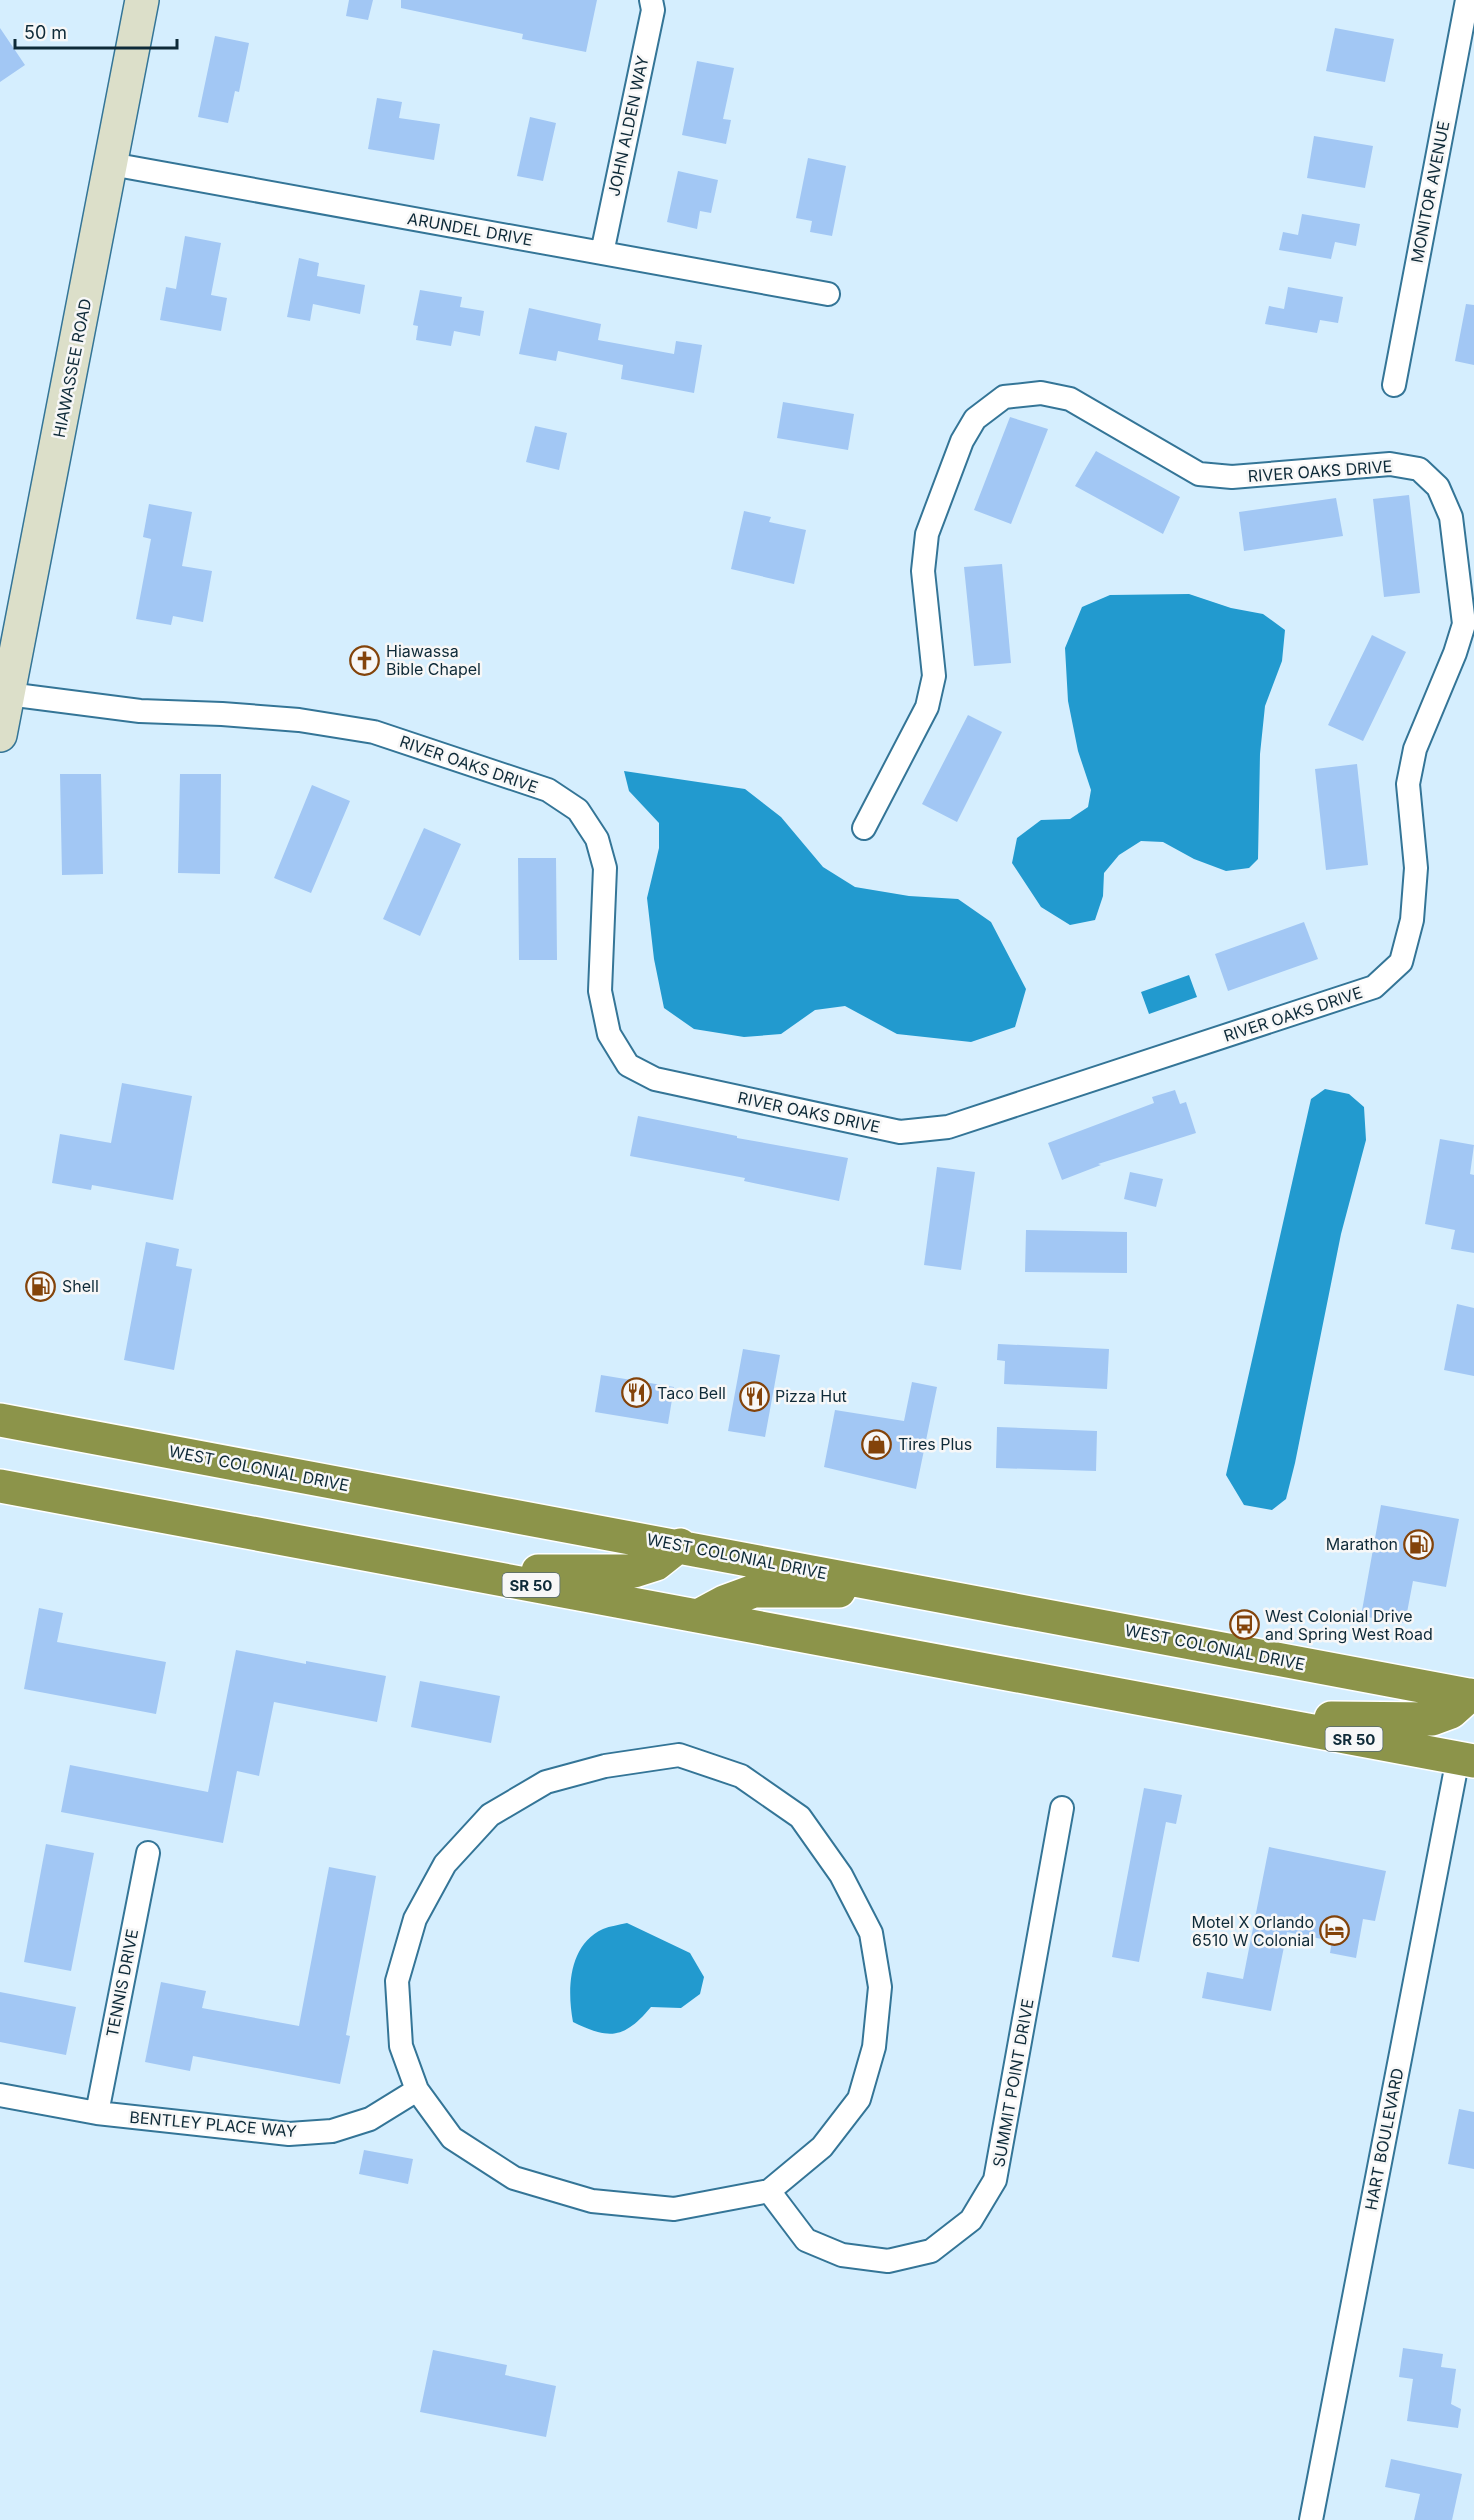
<svg xmlns="http://www.w3.org/2000/svg" width="1474" height="2520" font-family="Inter,sans-serif">
  <style>
    .water { fill: #229acf }
    .building { fill: #a2c7f4 }
    .lines { fill: none; stroke-linecap: round; stroke-linejoin: round }
    .street-casing { stroke: #347597; stroke-width: 26 }
    .secondary-casing { stroke: #347597; stroke-width: 36 }
    .highway-casing { stroke: #fff; stroke-width: 36 }
    .street { stroke: #fff; stroke-width: 22 }
    .secondary { stroke: #dcdfc9; stroke-width: 33 }
    .highway { stroke: #8c944a; stroke-width: 33 }
    .labels { text-anchor: middle; dominant-baseline: central; stroke-width: 5; stroke-linejoin: round; paint-order: stroke }
    .shield { fill: #f7f7f7; stroke: #546871; stroke-width: 1.5 }
    .shield-label { font-size: 15px; font-weight: bold; fill: #0e2a38 }
    .street-label { font-size: 16px; fill: #0e2a38; stroke: #f7f7f7 }
    .poi-label { font-size: 16px; fill: #0e2a38; stroke: #f7f7f7; text-anchor: start }
  </style>
  <rect width="100%" height="100%" fill="#d5eefe"/>
  <path class="water" d="M 1189,594 L 1231,608 L 1263,614 L 1285,630 L 1282,661 L 1265,706 L 1260,754 L 1258,859 L 1249,868 L 1226,871 L 1194,859 L 1163,842 L 1141,841 L 1119,855 L 1104,873 L 1103,896 L 1095,920 L 1070,925 L 1041,907 L 1012,863 L 1017,838 L 1041,820 L 1070,819 L 1088,807 L 1091,790 L 1078,751 L 1068,701 L 1065,648 L 1082,607 L 1110,595 Z
    M 624,771 L 745,789 L 781,817 L 823,867 L 855,887 L 909,896 L 958,899 L 991,922 L 1026,989 L 1015,1027 L 971,1042 L 897,1034 L 845,1006 L 815,1010 L 781,1034 L 744,1037 L 694,1029 L 664,1008 L 654,959 L 647,898 L 659,848 L 659,823 L 629,791 Z
    M 1189,975 L 1197,997 L 1149,1014 L 1141,992 Z
    M 1325,1089 L 1349,1094 L 1364,1107 L 1366,1140 L 1341,1234 L 1295,1463 L 1286,1499 L 1272,1510 L 1244,1505 L 1226,1475 L 1311,1099 Z
    M 627,1923 L 690,1953 L 704,1977 L 700,1994 L 681,2008 L 651,2007 C 624,2039 610,2040 573,2022 C 567,1990 568,1945 603,1929 C 610,1926 619,1925 627,1923 Z"/>
  <path class="building" d="M 349,0 L 373,0 L 368,20 L 346,16 Z
    M 401,0 L 597,0 L 586,52 L 522,39 L 523,34 L 401,8 Z
    M 0,28 L 25,65 L 0,82 Z
    M 1335,28 L 1394,39 L 1385,82 L 1326,71 Z
    M 215,36 L 249,43 L 239,92 L 235,91 L 228,123 L 198,117 Z
    M 697,61 L 734,68 L 723,119 L 731,120 L 726,144 L 682,135 Z
    M 377,98 L 402,102 L 399,118 L 440,124 L 434,160 L 368,149 Z
    M 530,117 L 556,123 L 543,181 L 517,176 Z
    M 1314,136 L 1373,146 L 1365,188 L 1307,178 Z
    M 808,158 L 846,166 L 832,236 L 810,232 L 812,221 L 796,218 Z
    M 678,171 L 718,180 L 711,213 L 700,211 L 697,229 L 667,222 Z
    M 1302,214 L 1360,224 L 1356,246 L 1335,242 L 1331,259 L 1279,250 L 1283,232 L 1298,235 Z
    M 185,236 L 221,243 L 211,295 L 227,298 L 221,331 L 160,320 L 166,287 L 176,289 Z
    M 299,258 L 319,263 L 317,276 L 365,285 L 360,314 L 313,304 L 310,321 L 287,317 Z
    M 1288,287 L 1343,297 L 1338,323 L 1320,320 L 1317,333 L 1265,324 L 1269,306 L 1284,309 Z
    M 420,290 L 462,297 L 460,307 L 484,311 L 480,336 L 454,331 L 451,346 L 416,340 L 418,326 L 413,325 Z
    M 1466,304 L 1474,305 L 1474,365 L 1455,361 Z
    M 529,308 L 601,324 L 598,340 L 674,354 L 676,341 L 702,345 L 694,393 L 621,379 L 623,365 L 558,351 L 556,361 L 519,354 Z
    M 783,402 L 854,414 L 848,450 L 777,438 Z
    M 1010,417 L 1048,429 L 1011,524 L 974,510 Z
    M 535,426 L 567,433 L 559,470 L 526,462 Z
    M 1096,451 L 1180,497 L 1163,534 L 1075,486 Z
    M 1409,495 L 1420,593 L 1384,597 L 1373,499 Z
    M 1336,498 L 1343,536 L 1244,551 L 1239,512 Z
    M 149,504 L 192,512 L 182,566 L 212,571 L 203,622 L 173,616 L 171,625 L 136,619 L 151,539 L 143,537 Z
    M 744,511 L 771,517 L 769,522 L 806,530 L 794,584 L 731,569 Z
    M 1002,564 L 1011,663 L 974,666 L 964,567 Z
    M 1372,635 L 1406,652 L 1363,741 L 1328,725 Z
    M 968,715 L 1002,732 L 957,822 L 922,804 Z
    M 1357,764 L 1368,865 L 1326,870 L 1315,769 Z
    M 60,774 L 101,774 L 103,874 L 62,875 Z
    M 180,774 L 221,774 L 220,874 L 178,873 Z
    M 312,785 L 350,801 L 311,893 L 274,878 Z
    M 424,828 L 461,844 L 420,936 L 383,919 Z
    M 518,858 L 556,858 L 557,960 L 519,960 Z
    M 1304,922 L 1318,959 L 1228,991 L 1215,954 Z
    M 122,1083 L 192,1096 L 173,1200 L 92,1185 L 91,1190 L 52,1183 L 60,1134 L 111,1143 Z
    M 1175,1090 L 1180,1104 L 1186,1102 L 1196,1133 L 1098,1164 L 1101,1165 L 1062,1180 L 1048,1143 L 1154,1103 L 1152,1097 Z
    M 638,1116 L 737,1136 L 737,1138 L 848,1158 L 839,1201 L 744,1181 L 745,1178 L 630,1156 Z
    M 1440,1139 L 1474,1145 L 1470,1174 L 1474,1175 L 1474,1253 L 1451,1249 L 1455,1230 L 1425,1224 Z
    M 937,1167 L 975,1172 L 961,1270 L 924,1265 Z
    M 1130,1172 L 1163,1179 L 1156,1207 L 1124,1199 Z
    M 1026,1230 L 1127,1232 L 1127,1273 L 1025,1272 Z
    M 146,1242 L 179,1249 L 176,1266 L 192,1269 L 174,1370 L 124,1360 Z
    M 1457,1304 L 1474,1308 L 1474,1376 L 1444,1370 Z
    M 998,1344 L 1109,1349 L 1107,1389 L 1004,1384 L 1005,1361 L 997,1360 Z
    M 743,1349 L 780,1355 L 765,1437 L 728,1431 Z
    M 601,1375 L 674,1387 L 668,1424 L 595,1412 Z
    M 912,1382 L 937,1387 L 916,1489 L 824,1467 L 835,1410 L 904,1421 Z
    M 997,1427 L 1097,1431 L 1096,1471 L 996,1468 Z
    M 1381,1505 L 1459,1519 L 1446,1587 L 1413,1581 L 1405,1623 L 1361,1616 Z
    M 39,1608 L 63,1613 L 57,1642 L 166,1662 L 156,1714 L 24,1689 Z
    M 236,1650 L 306,1664 L 306,1661 L 386,1676 L 377,1722 L 274,1702 L 259,1776 L 237,1771 L 223,1843 L 61,1812 L 70,1765 L 208,1792 Z
    M 420,1681 L 500,1696 L 491,1743 L 411,1727 Z
    M 1144,1788 L 1182,1795 L 1176,1824 L 1166,1822 L 1139,1962 L 1112,1957 Z
    M 46,1844 L 94,1853 L 71,1971 L 24,1962 Z
    M 1269,1847 L 1386,1871 L 1375,1921 L 1363,1919 L 1356,1958 L 1330,1953 L 1332,1941 L 1287,1932 L 1271,2011 L 1202,1998 L 1207,1972 L 1243,1979 Z
    M 329,1867 L 376,1876 L 346,2035 L 350,2036 L 340,2084 L 193,2056 L 190,2071 L 145,2062 L 161,1982 L 206,1991 L 202,2008 L 299,2026 Z
    M 0,1992 L 76,2007 L 66,2055 L 0,2042 Z
    M 1459,2109 L 1474,2112 L 1474,2169 L 1448,2164 Z
    M 364,2150 L 413,2159 L 408,2184 L 359,2174 Z
    M 1403,2348 L 1443,2354 L 1441,2367 L 1456,2369 L 1451,2404 L 1461,2409 L 1458,2428 L 1407,2421 L 1413,2379 L 1399,2377 Z
    M 433,2350 L 507,2365 L 505,2375 L 556,2386 L 546,2437 L 420,2412 Z
    M 1391,2459 L 1462,2474 L 1452,2520 L 1414,2520 L 1420,2494 L 1385,2487 Z"/>
  <g class="lines">
    <defs>
      <path id="street" d="M 111,164 L 828,294
        M 602,253 L 653,10 L 651,0
        M 1394,385 L 1467,0
        M 8,694 L 140,711 L 222,714 L 299,720 L 374,732 L 548,790 L 578,810 L 597,839 L 605,868 L 600,991 L 609,1034 L 628,1065 L 655,1079 L 900,1132 L 948,1127 L 1374,987 L 1401,962 L 1412,920 L 1416,868 L 1408,784 L 1415,749 L 1455,653 L 1464,624 L 1451,517 L 1438,487 L 1419,469 L 1390,464 L 1232,477 L 1199,474 L 1070,399 L 1041,393 L 1004,397 L 975,419 L 962,441 L 927,534 L 923,571 L 934,676 L 927,707 L 864,828
        M 679,1755 L 741,1776 L 800,1817 L 841,1875 L 871,1933 L 880,1987 L 874,2047 L 859,2099 L 822,2147 L 769,2191 L 674,2209 L 592,2201 L 514,2178 L 452,2138 L 417,2090 L 401,2046 L 397,1981 L 415,1919 L 445,1864 L 490,1815 L 546,1782 L 605,1766 Z
        M 0,2095 L 97,2113 L 289,2134 L 332,2131 L 370,2119 L 417,2090
        M 97,2113 L 148,1853
        M 769,2191 L 806,2240 L 842,2255 L 888,2261 L 931,2251 L 971,2220 L 995,2180 L 1062,1808
        M 1311,2520 L 1458,1758"/>
      <path id="secondary" d="M 0,735 L 142,0"/>
      <path id="highway" d="M 0,1420 L 1474,1696
        M 0,1486 L 1474,1761
        M 538,1571 L 634,1571 L 656,1564 L 680,1545
        M 698,1616 L 724,1602 L 754,1591 L 839,1591
        M 1331,1718 L 1432,1719 L 1451,1712 L 1470,1695"/>
    </defs>
    <use href="#street" class="street-casing"/>
    <use href="#secondary" class="secondary-casing"/>
    <use href="#highway" class="highway-casing"/>
    <use href="#street" class="street"/>
    <use href="#secondary" class="secondary"/>
    <use href="#highway" class="highway"/>
  </g>
  <defs>
    <symbol id="church-ring" viewBox="-11 -11 22 22"><circle r="9.5" fill="#f7f7f7" stroke="#83430a" stroke-width="1.5"/><path d="M-1.2-6h2.4v3.5h3.3v2.4h-3.3V6h-2.4V-.1h-3.3v-2.4h3.3Z" fill="#83430a"/></symbol>
    <symbol id="fuel-ring" viewBox="-11 -11 22 22"><circle r="9.5" fill="#f7f7f7" stroke="#83430a" stroke-width="1.5"/><path d="M-5.5-6h7V0h2V4h1.3V-2.5L3-4.5l.8-.8L6-3V5H2.5V1h-1V6h-7ZM-4.2-4.7v3.2H.2V-4.7Z" fill="#83430a"/></symbol>
    <symbol id="restaurant-ring" viewBox="-11 -11 22 22"><circle r="9.5" fill="#f7f7f7" stroke="#83430a" stroke-width="1.5"/><path d="M-5-6h1v4h1v-4h1v4h1v-4h1v5L-1.5 .5V6h-2V.5L-5-1ZM5-6V6H3V1.5H1.5Q1.5-4 5-6Z" fill="#83430a"/></symbol>
    <symbol id="shop-ring" viewBox="-11 -11 22 22"><circle r="9.5" fill="#f7f7f7" stroke="#83430a" stroke-width="1.5"/><path d="M-5-2.5h2.3a2.7 3.5 0 0 1 5.4 0H5L5.5 6h-11ZM-1.5-2.5h3a1.5 2.3 0 0 0-3 0Z" fill="#83430a"/></symbol>
    <symbol id="bus-ring" viewBox="-11 -11 22 22"><circle r="9.5" fill="#f7f7f7" stroke="#83430a" stroke-width="1.5"/><path d="M-5-6H5V4H4V6H2V4H-2V6H-4V4H-5ZM-3.5-4V0h7V-4ZM-3.5 1.2v1.5H-2V1.2ZM2 1.2v1.5H3.5V1.2Z" fill="#83430a"/></symbol>
    <symbol id="hotel-ring" viewBox="-11 -11 22 22"><circle r="9.5" fill="#f7f7f7" stroke="#83430a" stroke-width="1.5"/><path d="M-6-4.5h1.5V1H6V5H4.5V3h-9V5H-6ZM-4 0a1.8 1.8 0 1 1 3.6 0ZM.5 0V-2.5h3Q6-2.5 6 0Z" fill="#83430a"/></symbol>
  </defs>
  <g fill-rule="evenodd">
    <use href="#church-ring" x="348" y="644" width="33" height="33"/>
    <use href="#fuel-ring" x="24" y="1270" width="33" height="33"/>
    <use href="#restaurant-ring" x="620" y="1376" width="33" height="33"/>
    <use href="#restaurant-ring" x="738" y="1380" width="33" height="33"/>
    <use href="#shop-ring" x="860" y="1428" width="33" height="33"/>
    <use href="#fuel-ring" x="1402" y="1528" width="33" height="33"/>
    <use href="#bus-ring" x="1228" y="1608" width="33" height="33"/>
    <use href="#hotel-ring" x="1318" y="1914" width="33" height="33"/>
  </g>
  <g class="labels">
    <g class="shield">
      <rect x="502.5" y="1573" width="57" height="24" rx="4.5"/>
      <rect x="1325.5" y="1727" width="57" height="24" rx="4.5"/>
    </g>
    <g class="shield-label">
      <text x="531" y="1585">SR 50</text>
      <text x="1354" y="1739">SR 50</text>
    </g>
    <g class="street-label">
      <text transform="translate(628 126) rotate(-78)">JOHN ALDEN WAY</text>
      <text transform="translate(1430 192) rotate(-79)">MONITOR AVENUE</text>
      <text transform="translate(470 229) rotate(10)">ARUNDEL DRIVE</text>
      <text transform="translate(72 368) rotate(-79)">HIAWASSEE ROAD</text>
      <text transform="translate(1320 471) rotate(-4)">RIVER OAKS DRIVE</text>
      <text transform="translate(469 764) rotate(19)">RIVER OAKS DRIVE</text>
      <text transform="translate(1293 1014) rotate(-18)">RIVER OAKS DRIVE</text>
      <text transform="translate(809 1112) rotate(12)">RIVER OAKS DRIVE</text>
      <text transform="translate(259 1468) rotate(11)">WEST COLONIAL DRIVE</text>
      <text transform="translate(737 1556) rotate(11)">WEST COLONIAL DRIVE</text>
      <text transform="translate(1215 1647) rotate(11)">WEST COLONIAL DRIVE</text>
      <text transform="translate(122 1983) rotate(-79)">TENNIS DRIVE</text>
      <text transform="translate(1013 2083) rotate(-80)">SUMMIT POINT DRIVE</text>
      <text transform="translate(213 2124) rotate(5)">BENTLEY PLACE WAY</text>
      <text transform="translate(1384 2139) rotate(-79)">HART BOULEVARD</text>
    </g>
    <g class="poi-label">
      <text x="386" y="651">Hiawassa<tspan x="386" dy="18">Bible Chapel</tspan></text>
      <text x="62" y="1286">Shell</text>
      <text x="657" y="1393">Taco Bell</text>
      <text x="775" y="1396">Pizza Hut</text>
      <text x="898" y="1444">Tires Plus</text>
      <text x="1398" y="1544" text-anchor="end">Marathon</text>
      <text x="1265" y="1616">West Colonial Drive<tspan x="1265" dy="18">and Spring West Road</tspan></text>
      <text x="1314" y="1922" text-anchor="end">Motel X Orlando<tspan x="1314" dy="18">6510 W Colonial</tspan></text>
    </g>
  </g>
  <path d="M15 39v9h162v-9" fill="none" stroke="#0e2a38" stroke-width="3"/>
  <text x="24" y="39" font-size="18" fill="#0e2a38" stroke="#f7f7f7" stroke-width="4.5" paint-order="stroke">50 m</text>
</svg>
